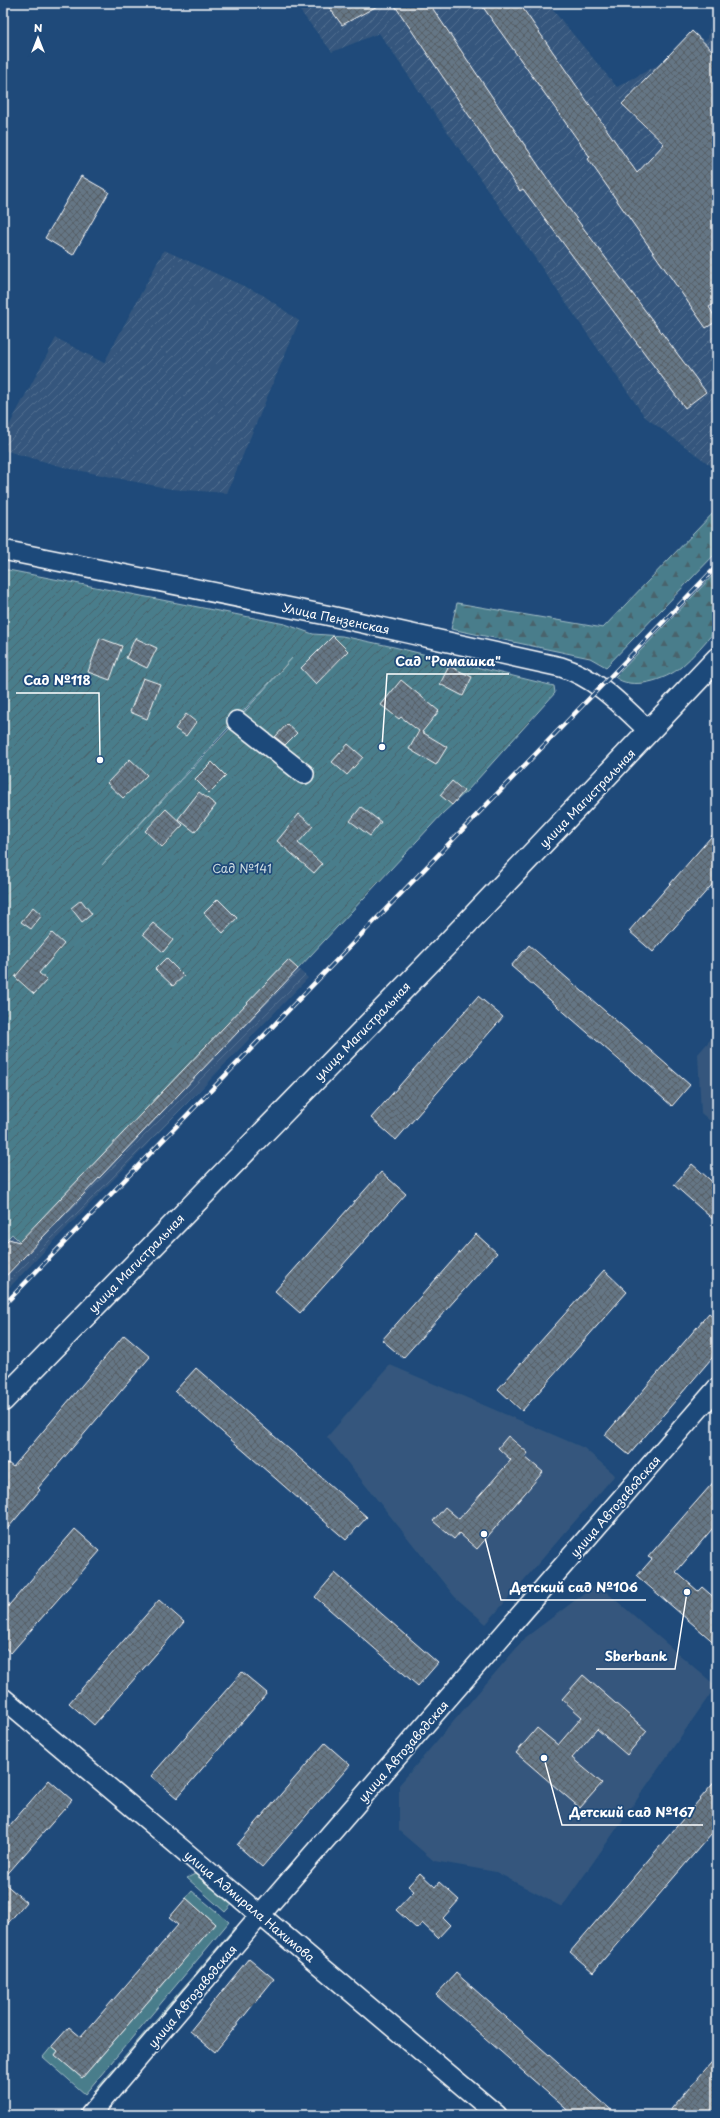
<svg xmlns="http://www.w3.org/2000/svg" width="720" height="2118" font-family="'Playpen Sans',sans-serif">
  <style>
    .built { fill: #34577d }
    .industrial { fill: url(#industrial-furrows) }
    .grass { fill: #487d8b; stroke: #a4bec5 }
    .forest { fill: url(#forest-firs); stroke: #a4bec5 }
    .garden { fill: url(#garden-furrows); stroke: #a4bec5; fill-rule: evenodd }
    .building { fill: url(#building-cross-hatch); stroke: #fff }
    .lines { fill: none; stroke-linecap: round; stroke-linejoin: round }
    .street-casing { stroke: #fff; stroke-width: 22 }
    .secondary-casing { stroke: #fff; stroke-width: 25 }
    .street { stroke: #1f4a7a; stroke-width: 19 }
    .secondary { stroke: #1f4a7a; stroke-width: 22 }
    .rail-casing { stroke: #fff; stroke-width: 4.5 }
    .rail { stroke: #1f4a7a; stroke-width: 3; stroke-dasharray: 9; stroke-linecap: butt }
    .labels { text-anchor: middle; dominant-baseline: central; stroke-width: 3.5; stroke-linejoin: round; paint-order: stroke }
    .street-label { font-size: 12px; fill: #fff; stroke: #1f4a7a }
    .park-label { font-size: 12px; fill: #d1dee2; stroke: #1f4a7a }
    .leader { fill: none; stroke: #fff; stroke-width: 1.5 }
    .callout-dot { fill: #fff; stroke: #1f4a7a; stroke-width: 1.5 }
    .callout-label { font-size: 13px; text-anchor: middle; font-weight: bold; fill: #fff; stroke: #1f4a7a; stroke-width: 3.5; stroke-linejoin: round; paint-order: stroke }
  </style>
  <defs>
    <pattern id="industrial-furrows" width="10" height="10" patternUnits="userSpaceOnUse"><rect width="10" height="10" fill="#34577d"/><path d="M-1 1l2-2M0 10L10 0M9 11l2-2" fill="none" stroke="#527090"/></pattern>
    <pattern id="forest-firs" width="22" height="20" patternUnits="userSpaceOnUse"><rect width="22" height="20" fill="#487d8b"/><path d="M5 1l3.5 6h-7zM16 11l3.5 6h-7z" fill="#4a646c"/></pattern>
    <pattern id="garden-furrows" width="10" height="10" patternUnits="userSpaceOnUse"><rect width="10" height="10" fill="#487d8b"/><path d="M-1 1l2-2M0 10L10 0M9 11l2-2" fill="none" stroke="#4a646c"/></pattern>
    <pattern id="building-cross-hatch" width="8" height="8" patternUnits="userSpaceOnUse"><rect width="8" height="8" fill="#657685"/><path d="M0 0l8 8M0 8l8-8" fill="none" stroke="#575f66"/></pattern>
  </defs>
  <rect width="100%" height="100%" fill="#1f4a7a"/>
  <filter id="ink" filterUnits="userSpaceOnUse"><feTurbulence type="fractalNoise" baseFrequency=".025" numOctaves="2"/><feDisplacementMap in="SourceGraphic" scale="8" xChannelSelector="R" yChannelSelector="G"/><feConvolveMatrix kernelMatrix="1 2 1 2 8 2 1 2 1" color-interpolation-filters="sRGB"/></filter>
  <g filter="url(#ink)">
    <path class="built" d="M 717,1032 L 717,1127 L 701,1113 L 698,1054 Z
      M 390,1365 L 584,1448 L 615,1475 L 486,1624 L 455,1597 L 327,1437 Z
      M 597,1584 L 716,1686 L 562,1907 L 496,1872 L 434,1861 L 399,1831 L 399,1785 L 526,1637 Z"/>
    <path class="industrial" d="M 294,3 L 547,3 L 617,87 L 708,38 L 714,3 L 717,3 L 717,470 L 645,417 L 379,33 L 332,52 Z
      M 164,250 L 263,295 L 299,321 L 227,493 L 171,489 L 67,468 L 3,450 L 3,437 L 56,338 L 104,363 Z
      M 288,960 L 308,978 L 3,1294 L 3,1243 L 12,1234 L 20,1241 Z"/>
    <path class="grass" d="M 197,1873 L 235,1901 L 225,1912 L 187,1878 Z
      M 192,1891 L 229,1922 L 85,2094 L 43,2057 L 52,2046 L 58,2051 L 55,2055 L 82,2078 L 215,1924 L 186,1898 Z
      M 235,1927 L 238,1930 L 103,2087 L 94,2092 Z"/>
    <path class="forest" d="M 717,509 L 717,552 L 606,667 L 590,658 L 451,629 L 457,603 L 603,628 Z
      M 717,571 L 717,629 C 705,642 694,656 681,667 C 666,680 631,691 615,677 Z"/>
    <path class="garden" d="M 3,569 L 285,624 L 313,634 L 342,636 L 394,647 L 554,686 L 555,693 L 468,790 L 443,813 L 298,969 L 288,960 L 20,1242 L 12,1234 L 3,1243 ZM 292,658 L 232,726 L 102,865 Z"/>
    <path class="building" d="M 326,3 L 383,3 L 342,25 Z
      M 393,3 L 429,3 L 555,190 L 706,392 L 685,408 L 523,189 L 520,191 Z
      M 480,3 L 519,3 L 637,173 L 664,144 L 622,104 L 692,31 L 717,55 L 717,302 L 709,307 L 717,321 L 706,328 L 588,159 L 590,157 Z
      M 81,176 L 109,192 L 73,255 L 45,238 Z
      M 333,636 L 348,651 L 316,684 L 301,668 Z
      M 100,638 L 122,646 L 110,680 L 88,672 Z
      M 135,638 L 157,648 L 147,668 L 126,658 Z
      M 449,666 L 472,677 L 463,696 L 440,684 Z
      M 143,678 L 160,684 L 147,719 L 130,712 Z
      M 401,680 L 439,711 L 422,732 L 447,747 L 436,765 L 409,749 L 419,731 L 401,717 L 399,719 L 381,705 Z
      M 186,714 L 196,722 L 186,736 L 175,729 Z
      M 287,724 L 297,733 L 285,745 L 275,737 Z
      M 348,744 L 363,757 L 347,775 L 332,762 Z
      M 130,759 L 147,775 L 123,798 L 107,783 Z
      M 212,762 L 226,776 L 209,793 L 195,779 Z
      M 452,781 L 464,791 L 452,805 L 440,795 Z
      M 199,792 L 216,805 L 195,832 L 178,819 Z
      M 361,807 L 381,822 L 370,836 L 350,821 Z
      M 166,809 L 183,825 L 162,847 L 145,831 Z
      M 299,814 L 313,826 L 298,843 L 322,864 L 314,873 L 277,841 Z
      M 717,830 L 717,879 L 653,952 L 629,931 Z
      M 218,899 L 237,918 L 223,933 L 204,913 Z
      M 81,900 L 92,914 L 82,922 L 71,908 Z
      M 33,907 L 42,915 L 31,929 L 21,922 Z
      M 153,923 L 173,940 L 163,952 L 143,934 Z
      M 52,933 L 64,944 L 39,973 L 47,980 L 34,994 L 15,977 Z
      M 529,945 L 690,1085 L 672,1106 L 511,966 Z
      M 166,958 L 184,976 L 173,986 L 155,969 Z
      M 288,960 L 298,969 L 3,1279 L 3,1245 L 9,1239 L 19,1242 Z
      M 478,996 L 503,1017 L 396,1140 L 371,1118 Z
      M 692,1164 L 717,1186 L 717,1223 L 674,1185 Z
      M 381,1172 L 406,1194 L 300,1313 L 275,1291 Z
      M 476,1234 L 497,1253 L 403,1358 L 382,1340 Z
      M 604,1270 L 627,1292 L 522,1411 L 498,1389 Z
      M 709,1313 L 717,1320 L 717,1352 L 629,1455 L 605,1435 Z
      M 124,1335 L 150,1357 L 38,1488 L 40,1490 L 3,1534 L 3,1469 L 8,1463 L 13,1467 Z
      M 196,1368 L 367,1517 L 346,1540 L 175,1391 Z
      M 508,1436 L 528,1453 L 525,1457 L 543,1472 L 477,1549 L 459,1533 L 454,1539 L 433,1521 L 445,1507 L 459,1519 L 511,1460 L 498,1448 Z
      M 717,1478 L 717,1523 L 676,1572 L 698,1591 L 702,1587 L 717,1600 L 717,1645 L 637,1576 L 652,1559 L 648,1557 Z
      M 75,1529 L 100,1551 L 11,1653 L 3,1646 L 3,1612 Z
      M 335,1573 L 438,1663 L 418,1686 L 315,1597 Z
      M 159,1600 L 184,1622 L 94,1725 L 69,1703 Z
      M 242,1672 L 267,1693 L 177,1798 L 151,1776 Z
      M 583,1675 L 647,1731 L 627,1755 L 597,1729 L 572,1758 L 602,1783 L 580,1808 L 516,1753 L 537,1728 L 558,1745 L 582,1717 L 562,1699 Z
      M 325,1743 L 350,1765 L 262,1867 L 237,1845 Z
      M 717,1779 L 717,1827 L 593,1972 L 570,1952 Z
      M 49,1780 L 72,1800 L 3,1879 L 3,1833 Z
      M 420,1873 L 435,1887 L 439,1882 L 459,1900 L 443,1918 L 450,1925 L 438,1938 L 422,1923 L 417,1929 L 396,1910 L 414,1891 L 408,1886 Z
      M 3,1882 L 26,1902 L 3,1929 Z
      M 186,1898 L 215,1924 L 82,2078 L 55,2055 L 58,2051 L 52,2046 L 69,2027 L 81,2037 L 178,1925 L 169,1918 Z
      M 249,1958 L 274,1979 L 215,2052 L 190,2031 Z
      M 456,1973 L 617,2115 L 573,2115 L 436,1995 Z
      M 717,2056 L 717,2115 L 666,2115 Z"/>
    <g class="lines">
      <defs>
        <path id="street" d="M 3,550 L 326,615 L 561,667 C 597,678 622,706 649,731
          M 237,721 L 304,774
          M 3,1698 L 497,2115
          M 90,2115 L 261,1914 L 717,1388"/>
        <path id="secondary" d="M 3,1400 L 451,940 L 717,659"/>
      </defs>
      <use href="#street" class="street-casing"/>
      <use href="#secondary" class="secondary-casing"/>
      <use href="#street" class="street"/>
      <use href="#secondary" class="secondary"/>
      <defs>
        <path id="rail" d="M 3,1306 L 717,566"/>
      </defs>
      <use href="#rail" class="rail-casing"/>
      <use href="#rail" class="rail"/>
    </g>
  </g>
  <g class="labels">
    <g class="street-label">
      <text transform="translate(336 618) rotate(12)">Улица Пензенская</text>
      <text transform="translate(587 798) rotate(-46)">улица Магистральная</text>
      <text transform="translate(362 1031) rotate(-46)">улица Магистральная</text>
      <text transform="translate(136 1263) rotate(-46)">улица Магистральная</text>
      <text transform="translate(615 1506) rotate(-49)">улица Автозаводская</text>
      <text transform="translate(403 1751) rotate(-49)">улица Автозаводская</text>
      <text transform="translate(250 1906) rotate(40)">улица Адмирала Нахимова</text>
      <text transform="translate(192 1996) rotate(-50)">улица Автозаводская</text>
    </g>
    <g class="park-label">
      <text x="242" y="868">Сад №141</text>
    </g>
  </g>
  <path class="leader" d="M382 747L387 674H509M100 760L99 693H16M484 1534L501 1600H646M687 1592L675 1669H596M544 1758L562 1825H703"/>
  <g class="callout-dot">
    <circle cx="382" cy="747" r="4"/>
    <circle cx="100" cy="760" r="4"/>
    <circle cx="484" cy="1534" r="4"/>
    <circle cx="687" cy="1592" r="4"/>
    <circle cx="544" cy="1758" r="4"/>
  </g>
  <g class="callout-label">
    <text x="448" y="666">Сад "Ромашка"</text>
    <text x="57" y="685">Сад №118</text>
    <text x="574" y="1592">Детский сад №106</text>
    <text x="636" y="1661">Sberbank</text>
    <text x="632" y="1817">Детский сад №167</text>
  </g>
  <rect width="720" height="2118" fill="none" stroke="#1f4a7a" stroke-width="16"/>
  <rect x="8" y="8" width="704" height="2102" fill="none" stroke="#fff" stroke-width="1.5" filter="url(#ink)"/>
  <g transform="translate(38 38)" stroke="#1f4a7a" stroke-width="3" paint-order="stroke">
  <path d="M0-3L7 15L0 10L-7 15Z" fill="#ffffff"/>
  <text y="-6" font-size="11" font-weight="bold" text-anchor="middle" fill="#ffffff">N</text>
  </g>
</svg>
